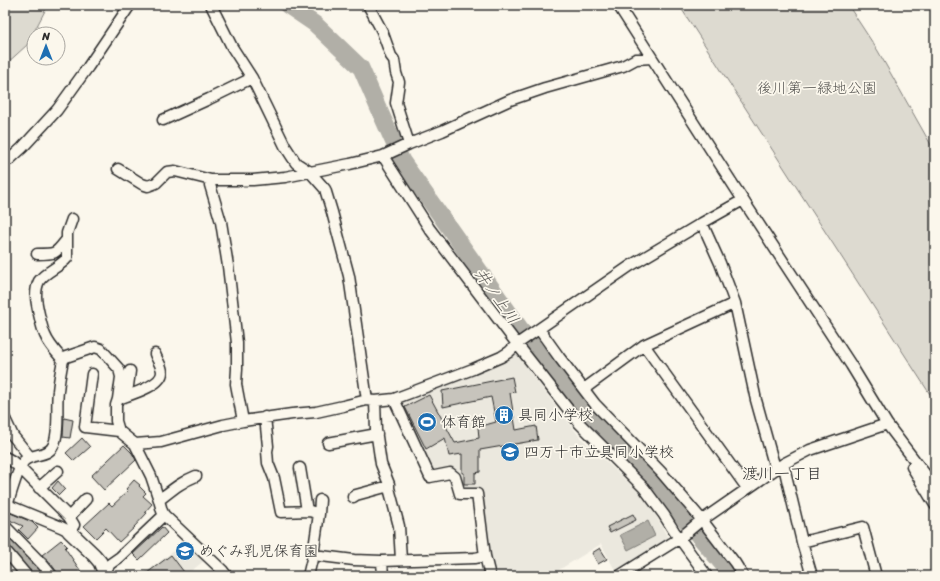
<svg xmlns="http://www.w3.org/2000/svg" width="940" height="581" font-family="Sriracha,'Klee One',sans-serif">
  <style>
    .built { fill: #ebe8de }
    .green { fill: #dddad0; stroke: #84827e }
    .water { fill: #b1afa7; stroke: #7b7a75 }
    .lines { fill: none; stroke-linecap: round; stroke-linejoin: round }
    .river { stroke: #b1afa7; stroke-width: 17 }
    .building { fill: #c7c4bc; stroke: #2b2b2b }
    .minor-casing { stroke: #2b2b2b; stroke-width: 13 }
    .tertiary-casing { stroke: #2b2b2b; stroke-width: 16 }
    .minor { stroke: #fbf7ec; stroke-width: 10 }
    .tertiary { stroke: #fbf7ec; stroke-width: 13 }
    .labels { text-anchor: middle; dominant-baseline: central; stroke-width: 3.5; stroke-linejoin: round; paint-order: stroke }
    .park-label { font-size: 15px; fill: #585754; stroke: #fbf7ec }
    .poi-label { font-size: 15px; fill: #2b2b2b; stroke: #fbf7ec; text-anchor: start }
    .water-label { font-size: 16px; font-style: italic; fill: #5a5956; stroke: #fbf7ec }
    .neighbourhood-label { font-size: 16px; fill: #2b2b2b; stroke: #fbf7ec }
  </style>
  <rect width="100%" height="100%" fill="#fbf7ec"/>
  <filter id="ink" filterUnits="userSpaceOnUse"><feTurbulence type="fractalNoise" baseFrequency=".025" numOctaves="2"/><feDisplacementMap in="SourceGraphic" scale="8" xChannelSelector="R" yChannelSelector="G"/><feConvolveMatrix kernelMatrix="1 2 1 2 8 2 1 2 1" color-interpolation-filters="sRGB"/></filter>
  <g filter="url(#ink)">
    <path class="built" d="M 517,352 L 527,368 L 554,404 L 580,437 L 643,496 L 655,514 L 668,538 L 616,572 L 601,544 L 549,576 L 495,576 L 489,553 L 480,488 L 462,488 L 459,471 L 452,468 L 439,470 L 431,469 L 400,402 L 511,356 Z
      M 187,541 L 205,560 L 185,576 L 141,576 Z"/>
    <path class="green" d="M 5,5 L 48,5 L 27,45 L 5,65 Z
      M 679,5 L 848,5 L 878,51 L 935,152 L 935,402 Z"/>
    <path class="water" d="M 648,521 L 655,536 L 628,550 L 620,535 Z"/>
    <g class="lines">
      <path class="river" d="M 287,5 L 315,24 L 361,68 L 377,105 L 402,161 L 534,348 L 586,414 L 677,510 L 724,566 L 729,576
        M 5,541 L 25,561 L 37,576"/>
    </g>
    <path class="building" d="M 512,377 L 515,392 L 510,393 L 516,430 L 536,426 L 538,440 L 480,450 L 480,472 L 475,473 L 475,484 L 464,484 L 464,473 L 462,473 L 462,454 L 449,456 L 445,438 L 426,449 L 405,407 L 429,395 L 455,443 L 479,438 L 478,427 L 496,422 L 491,397 L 443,407 L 442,391 Z
      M 64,418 L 73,420 L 70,438 L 63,437 Z
      M 82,438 L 90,447 L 74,461 L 66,453 Z
      M 124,445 L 132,453 L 136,460 L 104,490 L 91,476 Z
      M 134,480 L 140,485 L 139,486 L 146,493 L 143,496 L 152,504 L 145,512 L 147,513 L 134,527 L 135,527 L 119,542 L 106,528 L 96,538 L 84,526 L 109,503 L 112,506 L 128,491 L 126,489 Z
      M 58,481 L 65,489 L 59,495 L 52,488 Z
      M 8,512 L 32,522 L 38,528 L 28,539 L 19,530 L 23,526 L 5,518 Z
      M 633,514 L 636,520 L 610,533 L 607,527 Z
      M 162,527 L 167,533 L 139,560 L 133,554 Z
      M 61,540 L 67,546 L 65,548 L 84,576 L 60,576 L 48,560 L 42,555 Z
      M 600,548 L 607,559 L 598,564 L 592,553 Z
      M 171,555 L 187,576 L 143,576 Z"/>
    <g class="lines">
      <defs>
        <path id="minor" d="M 211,5 L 232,47 L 252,78 L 285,146 L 296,163 L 310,172 L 325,189 L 332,212 L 349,276 L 367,400
          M 368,5 L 382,31 L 391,56 L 394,60 L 396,73 L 399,82 L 396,103 L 409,144
          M 618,5 L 743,200 L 851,365 L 887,424 L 935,487
          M 163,120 L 209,99 L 252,78
          M 383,156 L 429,228 L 517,344 L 579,423 L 644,488 L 664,515 L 674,531 L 707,576
          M 9,160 L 22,148 L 57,110 L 88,67 L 130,5
          M 118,169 L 142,184 L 148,186 L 156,183 L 167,172 L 175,171 L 211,180 L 253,180 L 285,177 L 350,164 L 383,156 L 409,144 L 442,131 L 510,100 L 545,88 L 623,66 L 636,59 L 652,58
          M 211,180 L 210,185 L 221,222 L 228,266 L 237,343 L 237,369 L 236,384 L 243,421
          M 702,223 L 720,263 L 735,303 L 756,400 L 773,461 L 776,468
          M 37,254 C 57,254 55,254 67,239
          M 539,329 L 559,357 L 595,404 L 661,472 L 702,520 L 735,563 L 743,576
          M 644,345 L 747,488
          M 63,360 C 56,352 49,345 45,335 C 42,329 36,303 36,296 C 36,291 37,285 39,281 C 46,271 60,267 67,258 L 67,233 L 72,219
          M 92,374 L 85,427 L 119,431
          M 584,389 L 644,345 L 735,303
          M 119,398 L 128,386 L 130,371
          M 118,399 C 129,395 162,386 162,372 C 162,366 157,360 155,354
          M 394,399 L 430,477 L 450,473 L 455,477 L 460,494 L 477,494 L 485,556 L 490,576
          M 375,401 L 394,399 L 473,369 L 501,357 L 509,352 L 517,344 L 533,333 L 630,266 L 702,223 L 743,200
          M 265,417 L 268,446 L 267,451 L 268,463 L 274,478 L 281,512 L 310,511 L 319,514 L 313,555 L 308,576
          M 5,419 L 13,436 L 30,457
          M 328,443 L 377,434
          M 5,457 L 12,461 L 20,468 L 69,517 L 74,525 L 69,531 L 61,527 L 5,504
          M 783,464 L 785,471 L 802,542 L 812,576
          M 912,467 L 935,505
          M 300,468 L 307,511
          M 39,488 L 58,471
          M 353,497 L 356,495 L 389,486
          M 159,500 C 172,490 181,482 196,476
          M 7,505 C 11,495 18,467 24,461 C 32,453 48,457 53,446 C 60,433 56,406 58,391 C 59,380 61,370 63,360 L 66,357 L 95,347 L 101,349 L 119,369 L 121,377 L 118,399 L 116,405 L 116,421 L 119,431 L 135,444
          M 319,514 L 320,500
          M 69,517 L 86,499
          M 5,526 L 43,565 L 52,576
          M 802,542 L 863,527 L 876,576
          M 5,550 L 27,576
          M 313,555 L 354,560 L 382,561 L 475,558 L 485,556
          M 382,561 L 383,576
          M 101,576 L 110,564 L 120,557 L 164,515
          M 227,576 L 223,571 L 164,515 L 162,511 L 159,500 L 151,476 L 135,444 L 161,442 L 223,425 L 243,421 L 292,414 L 316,412 L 343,406 L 367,400 L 375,401 L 376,430 L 381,464 L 389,484 L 389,488 L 399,526 L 401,560
          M 619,576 L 680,538 L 698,523 L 783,464 L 810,450 L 887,424"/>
        <path id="tertiary" d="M 69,531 L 94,555 L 100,562 L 106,576"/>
      </defs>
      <use href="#minor" class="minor-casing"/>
      <use href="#tertiary" class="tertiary-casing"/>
      <use href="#minor" class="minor"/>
      <use href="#tertiary" class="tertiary"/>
    </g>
  </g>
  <defs>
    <symbol id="building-disc" viewBox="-11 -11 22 22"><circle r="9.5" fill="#1f6fb2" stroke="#fbf7ec"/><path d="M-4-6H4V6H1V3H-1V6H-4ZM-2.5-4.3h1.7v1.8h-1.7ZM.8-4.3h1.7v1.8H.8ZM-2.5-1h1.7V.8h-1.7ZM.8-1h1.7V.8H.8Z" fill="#fff"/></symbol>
    <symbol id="stadium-disc" viewBox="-11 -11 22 22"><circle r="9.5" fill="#1f6fb2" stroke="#fbf7ec"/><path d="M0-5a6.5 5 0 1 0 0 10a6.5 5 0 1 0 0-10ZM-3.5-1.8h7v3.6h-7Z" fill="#fff"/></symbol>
    <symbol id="school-disc" viewBox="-11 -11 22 22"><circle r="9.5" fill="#1f6fb2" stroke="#fbf7ec"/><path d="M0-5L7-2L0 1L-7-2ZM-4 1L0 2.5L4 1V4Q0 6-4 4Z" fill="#fff"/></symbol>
  </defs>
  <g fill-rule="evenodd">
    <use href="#building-disc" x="493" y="404" width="22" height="22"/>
    <use href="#stadium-disc" x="416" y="411" width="22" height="22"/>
    <use href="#school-disc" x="499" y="441" width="22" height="22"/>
    <use href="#school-disc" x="174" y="540" width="22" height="22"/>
  </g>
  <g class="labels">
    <g class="park-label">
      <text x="817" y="88">後川第一緑地公園</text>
    </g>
    <g class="poi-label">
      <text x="518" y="415">具同小学校</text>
      <text x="441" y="422">体育館</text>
      <text x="524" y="452">四万十市立具同小学校</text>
      <text x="199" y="551">めぐみ乳児保育園</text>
    </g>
    <g class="water-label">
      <text transform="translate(497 296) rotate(55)">井ノ上川</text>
    </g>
    <g class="neighbourhood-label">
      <text x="782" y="473">渡川一丁目</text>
    </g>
  </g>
  <rect width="940" height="581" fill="none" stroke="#fbf7ec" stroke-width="20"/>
  <rect x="10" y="10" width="920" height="561" fill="none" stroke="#2b2b2b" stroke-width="1.5" filter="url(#ink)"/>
  <g transform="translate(46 46)"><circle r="19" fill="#fbf7ec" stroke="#a8a59f"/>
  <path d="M0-3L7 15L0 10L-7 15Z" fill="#1f6fb2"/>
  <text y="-6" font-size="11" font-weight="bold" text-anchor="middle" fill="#2b2b2b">N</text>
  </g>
</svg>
